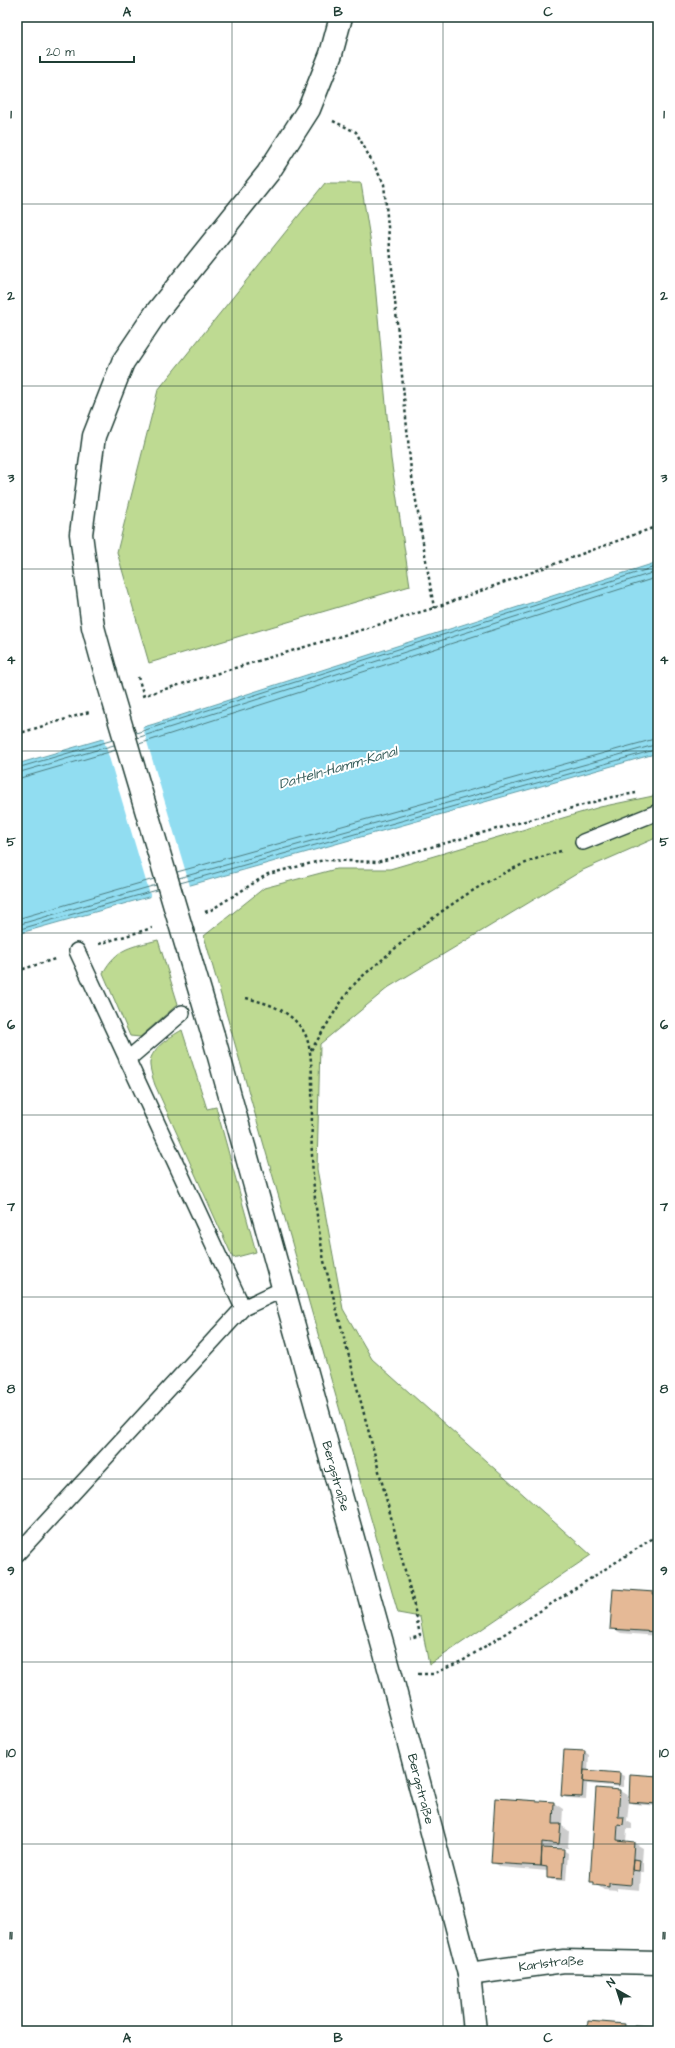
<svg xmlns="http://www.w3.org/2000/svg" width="675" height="2048" font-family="'Architects Daughter',sans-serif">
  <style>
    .green { fill: #beda92; stroke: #6e8c63 }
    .water { fill: #91ddf1; stroke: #639da5 }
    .pier { fill: #fff }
    .shadow { fill: #0003 }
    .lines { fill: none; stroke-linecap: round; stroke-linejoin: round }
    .shore { stroke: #4d7d80; stroke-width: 1 }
    .building { fill: #e5b996; stroke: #1f3d34 }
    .service-casing { stroke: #1f3d34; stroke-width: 18 }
    .minor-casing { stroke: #1f3d34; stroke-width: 25 }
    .path { stroke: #1f3d34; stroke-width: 2.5; stroke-dasharray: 3 3; stroke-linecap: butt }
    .service { stroke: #fff; stroke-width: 15 }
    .minor { stroke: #fff; stroke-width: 22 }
    .minor-bridge-casing { stroke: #1f3d34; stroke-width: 25; stroke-linecap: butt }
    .minor-bridge { stroke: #fff; stroke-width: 22 }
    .grid { fill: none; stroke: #1f3d34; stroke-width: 1; stroke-opacity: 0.55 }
    .labels { text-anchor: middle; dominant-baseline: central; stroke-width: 4; stroke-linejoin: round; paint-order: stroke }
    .street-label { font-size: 13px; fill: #1f3d34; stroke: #fff }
    .water-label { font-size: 14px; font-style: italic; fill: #365d5a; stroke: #fff }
    .neatline { fill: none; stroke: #1f3d34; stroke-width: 1.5 }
    .grid-label { font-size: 13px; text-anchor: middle; font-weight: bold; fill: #1f3d34 }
  </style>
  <rect width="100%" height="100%" fill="#fff"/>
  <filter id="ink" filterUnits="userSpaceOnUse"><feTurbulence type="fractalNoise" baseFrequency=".025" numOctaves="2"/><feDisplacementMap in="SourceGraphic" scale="8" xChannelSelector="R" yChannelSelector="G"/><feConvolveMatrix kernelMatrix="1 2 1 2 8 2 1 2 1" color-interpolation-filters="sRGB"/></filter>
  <g filter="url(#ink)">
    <path class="green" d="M 325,183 L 361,183 L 372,251 L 391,459 L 410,586 L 149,663 L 117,552 L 158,390 Z
      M 658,795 L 658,805 L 584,834 L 579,850 L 658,820 L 658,837 L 583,870 L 389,987 L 320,1044 L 317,1169 L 343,1309 L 372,1359 L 591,1555 L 429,1665 L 420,1617 L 398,1613 L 204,936 L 264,888 L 336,869 L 390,869 L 600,807 Z
      M 158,940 L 178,1004 L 140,1037 L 130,1036 L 103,973 C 117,947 132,947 158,940 Z
      M 182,1030 L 207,1109 L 216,1107 L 256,1252 L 233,1258 L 155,1085 C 153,1079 151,1073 150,1066 C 148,1050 170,1037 182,1030 Z"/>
    <path class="water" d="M 658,562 L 658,753 L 17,934 L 17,764 L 154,724 Z"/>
    <path class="pier" d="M 142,725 L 190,886 L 151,898 L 103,737 Z"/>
    <path class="shadow" d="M 653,1593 L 658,1595 L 658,1636 L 621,1633 L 611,1628 Z
      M 585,1752 L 589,1755 L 588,1771 L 620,1774 L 624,1776 L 623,1787 L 587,1784 L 586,1799 L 567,1798 L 562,1796 Z
      M 631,1775 L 658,1777 L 658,1806 L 634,1804 L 629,1801 L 627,1821 L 632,1824 L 632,1829 L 627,1829 L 626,1842 L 634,1843 L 643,1848 L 642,1862 L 644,1863 L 644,1873 L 641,1873 L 640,1890 L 618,1888 L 618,1891 L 604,1890 L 591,1881 L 597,1789 L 620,1791 L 630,1797 Z
      M 496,1799 L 554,1803 L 563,1809 L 562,1826 L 569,1831 L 568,1848 L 551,1847 L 551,1849 L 563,1850 L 568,1853 L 566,1881 L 552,1880 L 548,1877 L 548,1871 L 501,1867 L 492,1862 Z
      M 624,2025 L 634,2030 L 635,2026 L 658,2028 L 658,2031 L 588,2031 Z"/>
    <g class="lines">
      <path class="shore" d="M 136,733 L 658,566
        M 137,738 L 658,571
        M 139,744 L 658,577
        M 17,768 L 113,740
        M 17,773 L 114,745
        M 17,779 L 116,750
        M 177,872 L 658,738
        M 179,878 L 658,744
        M 180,883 L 658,749
        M 17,919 L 154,879
        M 17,925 L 156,885
        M 17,930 L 157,890"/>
    </g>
    <path class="building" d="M 613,1589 L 654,1592 L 653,1594 L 658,1594 L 658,1632 L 610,1629 Z
      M 564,1750 L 585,1751 L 582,1797 L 561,1796 Z
      M 584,1770 L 620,1773 L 619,1785 L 583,1782 Z
      M 630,1774 L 658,1776 L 657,1804 L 629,1802 Z
      M 596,1788 L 620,1790 L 618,1817 L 624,1817 L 623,1825 L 618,1824 L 617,1840 L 634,1842 L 631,1885 L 609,1883 L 609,1887 L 594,1885 L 594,1882 L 590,1882 Z
      M 495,1798 L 554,1802 L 553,1824 L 561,1824 L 559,1844 L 542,1842 L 541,1866 L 491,1863 Z
      M 542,1848 L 564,1849 L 562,1879 L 547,1878 L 547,1867 L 541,1866 Z
      M 633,1859 L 640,1860 L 639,1871 L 632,1870 Z
      M 588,2021 L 625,2024 L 624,2031 L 587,2031 Z
      M 634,2025 L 651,2026 L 651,2031 L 633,2031 Z"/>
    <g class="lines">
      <defs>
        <path id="service" d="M 583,842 L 658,812
          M 77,951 L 243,1308
          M 127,1060 L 182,1013
          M 17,1554 L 243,1308 L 283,1289"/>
        <g id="minor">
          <path d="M 109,685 L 93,627 L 81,534 L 94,436 L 123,362 L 156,313 L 268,173 L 309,109 L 331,54 L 341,17"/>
          <path id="s1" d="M 213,1035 L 391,1675 L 469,1974 L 475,2031"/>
          <path id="s2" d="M 469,1974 L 564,1961 L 658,1963"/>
        </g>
      </defs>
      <use href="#service" class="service-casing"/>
      <use href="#minor" class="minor-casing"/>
      <path class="path" d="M 333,121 L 356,132 L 384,184 L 411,471 L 434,608
        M 138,677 L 144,696
        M 142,696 L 434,608 L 658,526
        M 17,734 L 89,712
        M 205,912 L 211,910 L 268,874 L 324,860 L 377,862 L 612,797 L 636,793
        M 99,944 L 152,928
        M 17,971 L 55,959
        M 246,998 C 270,1004 290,1010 304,1032 C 317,1053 310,1127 312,1155 C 313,1191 318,1226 324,1261 L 413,1601 L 420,1635 L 410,1638
        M 311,1050 C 325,1029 337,1006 352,987 C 361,976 374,967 384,958 C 434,914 496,868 561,851
        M 418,1674 L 433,1674 L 464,1660 L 658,1535"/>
      <use href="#service" class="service"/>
      <use href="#minor" class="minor"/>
      <defs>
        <path id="minor-bridge" d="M 109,685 L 213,1035"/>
      </defs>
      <use href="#minor-bridge" class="minor-bridge-casing"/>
      <use href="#minor-bridge" class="minor-bridge"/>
    </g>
  </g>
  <path class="grid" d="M 232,17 L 232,2031M 443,17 L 443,2031M 17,204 L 658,204M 17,386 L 658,386M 17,569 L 658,569M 17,751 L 658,751M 17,933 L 658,933M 17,1115 L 658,1115M 17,1297 L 658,1297M 17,1479 L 658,1479M 17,1662 L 658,1662M 17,1844 L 658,1844"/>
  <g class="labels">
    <g class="street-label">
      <text stroke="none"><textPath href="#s1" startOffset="458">Bergstraße</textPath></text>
      <text stroke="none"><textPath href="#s1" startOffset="782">Bergstraße</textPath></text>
      <text stroke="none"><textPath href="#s2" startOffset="83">Karlstraße</textPath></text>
    </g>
    <g class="water-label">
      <text transform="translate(338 768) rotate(-16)">Datteln-Hamm-Kanal</text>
    </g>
  </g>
  <rect width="675" height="2048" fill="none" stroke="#fff" stroke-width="44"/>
  <g transform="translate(617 1990) rotate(321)" stroke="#ffffff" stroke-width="3" paint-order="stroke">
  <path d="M0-3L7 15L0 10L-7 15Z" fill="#1f3d34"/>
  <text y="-6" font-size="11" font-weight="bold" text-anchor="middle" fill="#1f3d34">N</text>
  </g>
  <path d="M40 56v6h94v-6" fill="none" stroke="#1f3d34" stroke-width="2"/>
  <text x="46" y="56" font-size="12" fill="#1f3d34" stroke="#ffffff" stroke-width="3" paint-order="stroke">20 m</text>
  <rect x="22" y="22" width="631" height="2004" class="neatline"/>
  <g class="grid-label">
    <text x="127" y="16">A</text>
    <text x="338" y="16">B</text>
    <text x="548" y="16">C</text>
    <text x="11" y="118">1</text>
    <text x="664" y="118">1</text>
    <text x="11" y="300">2</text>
    <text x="664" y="300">2</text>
    <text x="11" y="482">3</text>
    <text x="664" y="482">3</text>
    <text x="11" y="664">4</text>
    <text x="664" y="664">4</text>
    <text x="11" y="846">5</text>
    <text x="664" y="846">5</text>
    <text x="11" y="1029">6</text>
    <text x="664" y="1029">6</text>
    <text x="11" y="1211">7</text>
    <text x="664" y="1211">7</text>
    <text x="11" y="1393">8</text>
    <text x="664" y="1393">8</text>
    <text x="11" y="1575">9</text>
    <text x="664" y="1575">9</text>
    <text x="11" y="1757">10</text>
    <text x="664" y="1757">10</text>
    <text x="11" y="1939">11</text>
    <text x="664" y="1939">11</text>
    <text x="127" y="2042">A</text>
    <text x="338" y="2042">B</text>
    <text x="548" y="2042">C</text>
  </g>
</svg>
